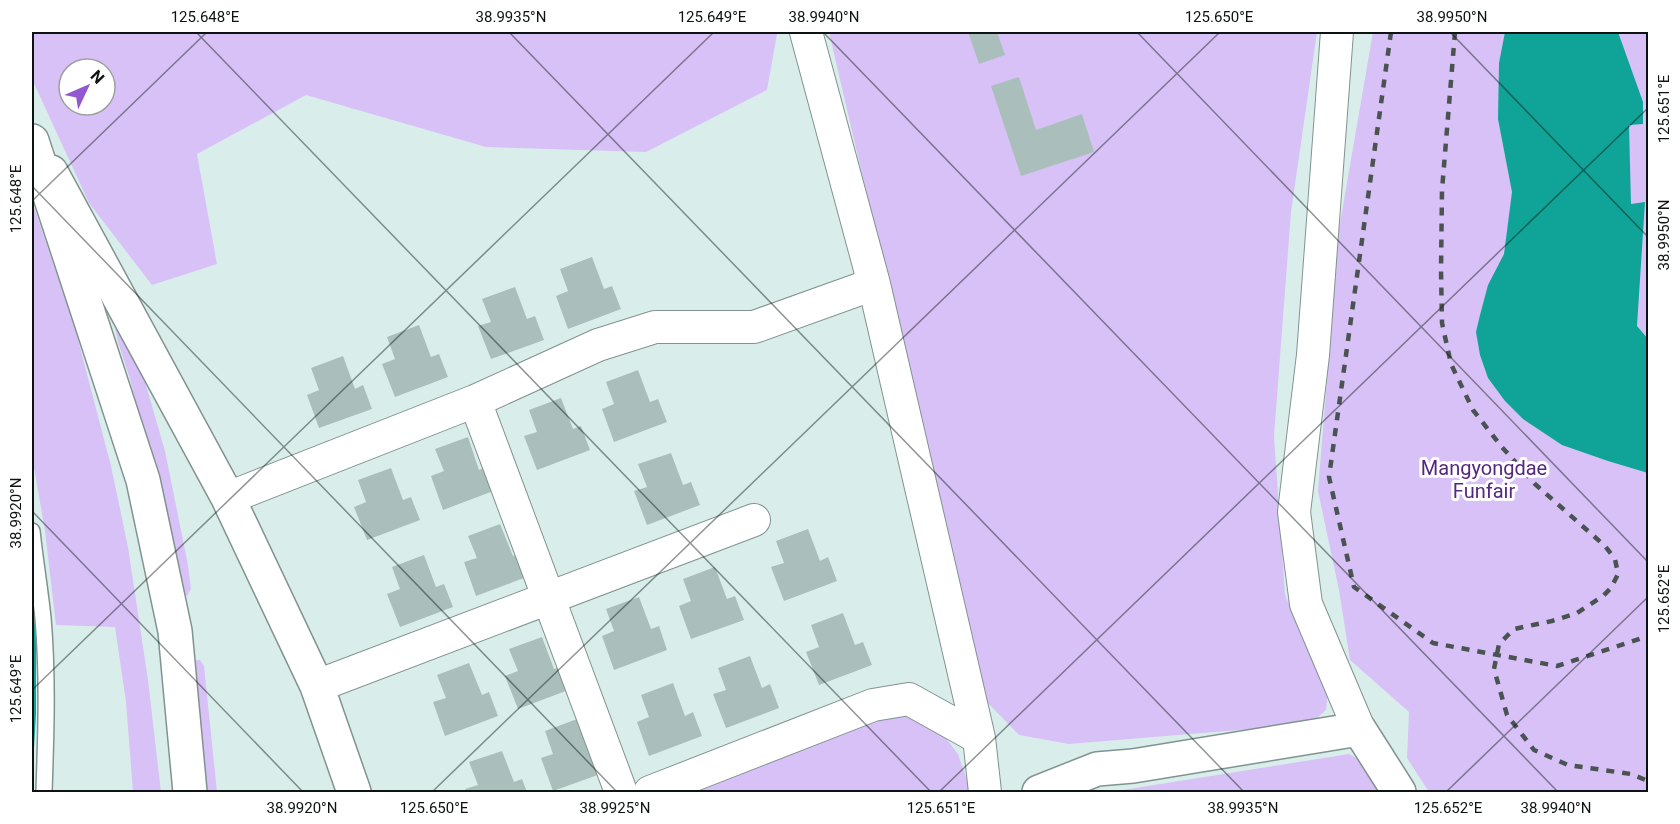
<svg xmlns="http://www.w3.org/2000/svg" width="1680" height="824" font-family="Roboto,sans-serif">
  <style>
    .green { fill: #d8c1f7; fill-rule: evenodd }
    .water { fill: #0fa497 }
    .building { fill: #aabfbb }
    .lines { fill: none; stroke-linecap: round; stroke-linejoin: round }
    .service-casing { stroke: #809390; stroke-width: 18 }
    .minor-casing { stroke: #809390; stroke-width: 34 }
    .secondary-casing { stroke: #809390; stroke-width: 36 }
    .primary-casing { stroke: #809390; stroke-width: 36 }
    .service { stroke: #fff; stroke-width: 15 }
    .minor { stroke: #fff; stroke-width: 32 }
    .secondary { stroke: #fff; stroke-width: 33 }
    .primary { stroke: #fff; stroke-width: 33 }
    .rail { stroke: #495452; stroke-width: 4.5; stroke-dasharray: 8 8; stroke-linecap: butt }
    .ticks { fill: none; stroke: #0c1312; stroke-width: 1.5; stroke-opacity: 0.45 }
    .labels { text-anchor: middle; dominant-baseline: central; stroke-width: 6; stroke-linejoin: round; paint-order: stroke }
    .park-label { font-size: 20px; fill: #552880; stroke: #fff }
    .neatline { fill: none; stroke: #0c1312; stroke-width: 2 }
    .ticks-label { font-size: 15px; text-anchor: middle; fill: #0c1312 }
  </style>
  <rect width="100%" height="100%" fill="#d9eeeb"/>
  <path class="green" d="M 32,32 L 776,32 L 777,34 L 767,90 L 646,152 L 486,147 L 306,95 L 197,154 L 217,264 L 152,285 L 89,203 L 32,79 ZM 69,69 L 105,69 L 105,105 L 69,105 Z
    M 829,32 L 1317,32 L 1291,212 L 1274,436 L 1285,595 L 1328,691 L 1326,710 L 1310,724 L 1069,744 L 1019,735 L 984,699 Z
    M 1373,32 L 1648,32 L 1648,792 L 1429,792 L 1407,758 L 1409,712 L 1350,660 L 1339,590 L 1318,491 L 1339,229 Z
    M 32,201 L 76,332 L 111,466 L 128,547 L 148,680 L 161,792 L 133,792 L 126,702 L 115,627 L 56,625 L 45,531 L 32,456 Z
    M 113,317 L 128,323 L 165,451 L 188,565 L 191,589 L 187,596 L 181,593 L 130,379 L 118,342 Z
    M 196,660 L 200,660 L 204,666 L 217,792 L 206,792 L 193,666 Z
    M 902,712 L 941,732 L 958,754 L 971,792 L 672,792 L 794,746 Z
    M 1349,754 L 1379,771 L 1392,792 L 1110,792 Z"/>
  <path class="water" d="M 1505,32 L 1618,32 L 1643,102 L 1643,124 L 1629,125 L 1631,204 L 1645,202 L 1637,326 L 1648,339 L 1648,473 L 1608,461 L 1562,445 L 1523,419 L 1505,401 L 1488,378 L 1480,355 L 1476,332 L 1480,315 L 1488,285 L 1504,254 L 1512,192 L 1498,119 L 1499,63 Z
    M 32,585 L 36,640 L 36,714 L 32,783 Z"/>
  <path class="building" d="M 968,32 L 997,32 L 1005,55 L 979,64 Z
    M 1019,77 L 1036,130 L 1082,114 L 1094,152 L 1021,176 L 991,86 Z
    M 592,257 L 604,289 L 612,286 L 621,309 L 568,329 L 556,296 L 568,291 L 560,269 Z
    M 515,287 L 527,319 L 535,316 L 544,340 L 491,359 L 478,326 L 491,322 L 482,299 Z
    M 419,325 L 431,357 L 439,354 L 448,377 L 395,397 L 382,364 L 395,359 L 387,337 Z
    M 343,356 L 355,389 L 363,385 L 372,409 L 319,428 L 307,395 L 319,390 L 311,368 Z
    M 638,370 L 650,402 L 658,399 L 667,422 L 614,442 L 602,409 L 614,404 L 606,382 Z
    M 561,398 L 573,429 L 581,426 L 590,450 L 537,470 L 524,436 L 537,432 L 529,410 Z
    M 468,437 L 479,470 L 488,466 L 496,490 L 443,510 L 431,476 L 444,471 L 435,449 Z
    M 671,453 L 683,485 L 691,482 L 700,505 L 647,525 L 634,491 L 647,487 L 638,464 Z
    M 391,468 L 403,500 L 411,497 L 420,520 L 367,540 L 354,507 L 366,502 L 358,480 Z
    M 500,524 L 513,556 L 521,553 L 529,576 L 476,596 L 464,562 L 477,558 L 468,536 Z
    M 808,529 L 820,561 L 828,557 L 837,581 L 784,601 L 771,567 L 784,563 L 776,541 Z
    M 424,555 L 436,587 L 444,584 L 453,607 L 400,627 L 387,594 L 400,589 L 392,567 Z
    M 715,567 L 727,599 L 735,596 L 744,620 L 691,639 L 679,606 L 691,601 L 683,579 Z
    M 639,597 L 651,629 L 659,626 L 667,650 L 614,670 L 602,636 L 614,631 L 606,609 Z
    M 843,613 L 855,645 L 863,642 L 872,665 L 819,685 L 806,652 L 819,647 L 811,625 Z
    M 542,637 L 554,669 L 562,666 L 571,689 L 518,709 L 505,676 L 518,671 L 509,649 Z
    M 750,656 L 762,688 L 770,684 L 779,708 L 726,728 L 713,694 L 726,690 L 718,668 Z
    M 469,663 L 482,695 L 489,692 L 498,716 L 445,736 L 433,702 L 446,698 L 437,675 Z
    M 673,683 L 685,716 L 693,712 L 702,736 L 649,756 L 637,722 L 649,717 L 641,695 Z
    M 577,719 L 589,752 L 606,772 L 553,791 L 541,758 L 553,754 L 545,731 Z
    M 502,751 L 514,782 L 522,779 L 527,792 L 466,792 L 465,789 L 478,785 L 469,762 Z"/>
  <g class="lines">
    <defs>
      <path id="service" d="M 32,531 C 35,560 40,589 43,618 C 48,676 46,734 44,792"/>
      <path id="minor" d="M 806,32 L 874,284 L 979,738
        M 1337,32 L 1313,355 L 1294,512 L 1306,604 L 1359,729
        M 475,401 L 621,792
        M 228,498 L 475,401 L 598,345 L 655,327 L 754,327 L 874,284
        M 317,686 L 754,520
        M 650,792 L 873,705 L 909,699 L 979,738 L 985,792"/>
      <path id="secondary" d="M 51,172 L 228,498 L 317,686 L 354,792
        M 1039,792 L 1097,769 L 1133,766 L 1359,729 L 1399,792"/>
      <path id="primary" d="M 32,141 L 143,480 L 175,631 L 190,792"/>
    </defs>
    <use href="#service" class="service-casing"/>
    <use href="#minor" class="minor-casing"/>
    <use href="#secondary" class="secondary-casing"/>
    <use href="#primary" class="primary-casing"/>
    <use href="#service" class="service"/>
    <use href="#minor" class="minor"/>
    <use href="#secondary" class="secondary"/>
    <use href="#primary" class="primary"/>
    <path class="rail" d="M 1391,32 L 1329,477 L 1354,587 L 1433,643 L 1557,666 L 1648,636
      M 1455,32 L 1442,190 L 1441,271 L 1442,323 L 1451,364 L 1473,410 L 1501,446 L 1535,484 L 1605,546 L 1615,559 L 1618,574 L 1611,588 L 1603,596 L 1577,613 L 1552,621 L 1514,629 L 1499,644 L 1494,669 L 1507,715 L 1534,750 L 1568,765 L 1631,774 L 1648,781"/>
  </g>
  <path class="ticks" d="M 196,32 L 931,792M 509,32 L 1244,792M 823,32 L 1558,792M 1137,32 L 1648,562M 1450,32 L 1648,237M 32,186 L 617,792M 32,201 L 207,32M 32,511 L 303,792M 32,690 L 714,32M 432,792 L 1220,32M 939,792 L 1648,108M 1446,792 L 1648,597"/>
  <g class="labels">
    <g class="park-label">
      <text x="1484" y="468">Mangyongdae<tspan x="1484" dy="23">Funfair</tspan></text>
    </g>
  </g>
  <rect width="1680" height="824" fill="none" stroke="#ffffff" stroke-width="66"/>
  <g transform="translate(87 87) rotate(46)"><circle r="28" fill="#ffffff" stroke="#9ea1a0" stroke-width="1.5"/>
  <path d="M0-4.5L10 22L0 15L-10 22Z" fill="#9358cf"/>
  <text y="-9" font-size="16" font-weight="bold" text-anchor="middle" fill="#0c1312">N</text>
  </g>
  <rect x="33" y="33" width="1614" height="758" class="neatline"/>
  <g class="ticks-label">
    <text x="205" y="22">125.648°E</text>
    <text x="511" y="22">38.9935°N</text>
    <text x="712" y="22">125.649°E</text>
    <text x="824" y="22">38.9940°N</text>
    <text x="1219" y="22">125.650°E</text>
    <text x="1452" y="22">38.9950°N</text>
    <text transform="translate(1664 109) rotate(-90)" y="5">125.651°E</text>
    <text transform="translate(16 199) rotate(-90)" y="5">125.648°E</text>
    <text transform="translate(1664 235) rotate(-90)" y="5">38.9950°N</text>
    <text transform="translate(16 513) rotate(-90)" y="5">38.9920°N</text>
    <text transform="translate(1664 599) rotate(-90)" y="5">125.652°E</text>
    <text transform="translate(16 689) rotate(-90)" y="5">125.649°E</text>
    <text x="302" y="813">38.9920°N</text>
    <text x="434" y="813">125.650°E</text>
    <text x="615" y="813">38.9925°N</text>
    <text x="941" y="813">125.651°E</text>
    <text x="1243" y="813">38.9935°N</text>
    <text x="1448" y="813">125.652°E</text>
    <text x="1556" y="813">38.9940°N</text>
  </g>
</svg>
